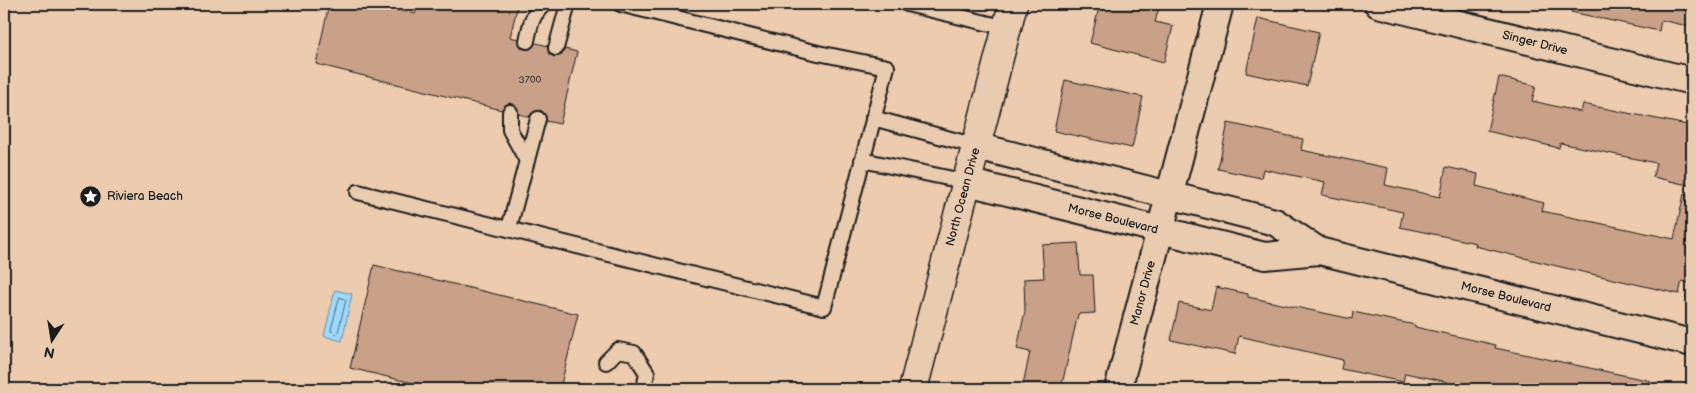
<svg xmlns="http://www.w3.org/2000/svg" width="1696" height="393" font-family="'Balsamiq Sans',sans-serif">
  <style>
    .water { fill: #9dd9fe; stroke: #698da4 }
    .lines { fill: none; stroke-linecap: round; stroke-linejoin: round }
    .shore { stroke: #506876; stroke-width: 1 }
    .building { fill: #c8a188; stroke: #1c1c1c }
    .service-casing { stroke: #1c1c1c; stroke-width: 18 }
    .minor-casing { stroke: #1c1c1c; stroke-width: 30 }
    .secondary-casing { stroke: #1c1c1c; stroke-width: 31 }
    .service { stroke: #e9ccb0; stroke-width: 14 }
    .minor { stroke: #e9ccb0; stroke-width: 26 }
    .secondary { stroke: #e9ccb0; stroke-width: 28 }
    .labels { text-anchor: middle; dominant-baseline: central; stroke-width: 4.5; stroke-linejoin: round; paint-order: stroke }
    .number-label { font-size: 10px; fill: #473d37 }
    .street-label { font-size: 12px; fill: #1c1c1c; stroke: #e9ccb0 }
    .poi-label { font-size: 12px; fill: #1c1c1c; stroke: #e9ccb0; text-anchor: start }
  </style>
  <rect width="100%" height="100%" fill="#eccbae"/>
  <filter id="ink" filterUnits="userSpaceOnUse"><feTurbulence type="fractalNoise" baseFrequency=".02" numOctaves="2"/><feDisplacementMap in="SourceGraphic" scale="10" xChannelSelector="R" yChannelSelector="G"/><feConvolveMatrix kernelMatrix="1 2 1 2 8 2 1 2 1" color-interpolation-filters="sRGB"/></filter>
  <g filter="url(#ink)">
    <path class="water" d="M 335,290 L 352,294 L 342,341 L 324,336 Z"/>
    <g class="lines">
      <path class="shore" d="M 340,297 L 346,300 L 338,332 L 336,334 L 331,331 Z"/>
    </g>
    <path class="building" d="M 329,4 L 370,4 L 415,14 L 418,4 L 518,4 L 510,37 L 518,39 L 522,48 L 530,49 L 536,43 L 548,46 L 549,54 L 554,57 L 562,55 L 565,49 L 577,52 L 560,124 L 546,121 L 544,113 L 540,110 L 532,113 L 529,117 L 519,114 L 517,107 L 510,103 L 505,105 L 502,110 L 316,64 Z
      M 1100,4 L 1160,4 L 1155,22 L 1173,26 L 1164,62 L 1090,43 Z
      M 1572,4 L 1692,4 L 1692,27 L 1661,20 L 1659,31 L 1571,12 Z
      M 1258,18 L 1319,32 L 1307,86 L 1246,73 Z
      M 1499,77 L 1536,86 L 1532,101 L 1581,112 L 1583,104 L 1692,126 L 1692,186 L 1653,177 L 1656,163 L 1560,143 L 1559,148 L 1487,131 Z
      M 1065,80 L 1143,97 L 1132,148 L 1054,131 Z
      M 1228,123 L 1303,139 L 1301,150 L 1388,168 L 1385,185 L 1440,197 L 1446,167 L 1478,174 L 1476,186 L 1544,203 L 1542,211 L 1674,239 L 1684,194 L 1692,195 L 1692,284 L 1682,281 L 1679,294 L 1561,267 L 1475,246 L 1476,243 L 1400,227 L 1403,212 L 1322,195 L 1325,182 L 1263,169 L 1261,178 L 1218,169 Z
      M 1078,243 L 1080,275 L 1093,275 L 1095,313 L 1078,314 L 1061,389 L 1022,389 L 1030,352 L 1017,349 L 1025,311 L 1024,279 L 1044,278 L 1042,245 Z
      M 374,265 L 578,314 L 560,389 L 438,389 L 350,368 Z
      M 1216,287 L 1248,294 L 1248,297 L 1352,319 L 1353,312 L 1415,325 L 1415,327 L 1496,345 L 1495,348 L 1651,381 L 1650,389 L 1490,389 L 1470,385 L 1469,389 L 1446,389 L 1448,382 L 1405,373 L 1403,382 L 1341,369 L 1343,360 L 1239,336 L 1235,354 L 1171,340 L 1179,303 L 1211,310 Z"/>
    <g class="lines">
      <defs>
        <path id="service" d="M 907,4 L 1007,28
          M 527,41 C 530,26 532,13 545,4
          M 556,48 L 568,4
          M 510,112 L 510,130 L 527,161
          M 873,118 L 976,146
          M 862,160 L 967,182
          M 358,192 L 824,307 L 887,67 L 818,53 L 620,4
          M 509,228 L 538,119
          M 606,362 L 618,350 L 634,353 L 647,373 L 644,389"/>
        <path id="minor" d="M 1378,4 L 1692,81
          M 976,146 L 1275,222 L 1319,251 L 1692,343
          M 967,182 L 1265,256 L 1319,251
          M 1118,389 L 1220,4"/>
        <path id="secondary" d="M 913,389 L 1013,4"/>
      </defs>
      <use href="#service" class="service-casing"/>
      <use href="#minor" class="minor-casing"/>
      <use href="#secondary" class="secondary-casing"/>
      <use href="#service" class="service"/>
      <use href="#minor" class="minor"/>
      <use href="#secondary" class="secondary"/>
    </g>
  </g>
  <defs>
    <symbol id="sight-disc" viewBox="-11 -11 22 22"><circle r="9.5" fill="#1c1c1c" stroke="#e9ccb0"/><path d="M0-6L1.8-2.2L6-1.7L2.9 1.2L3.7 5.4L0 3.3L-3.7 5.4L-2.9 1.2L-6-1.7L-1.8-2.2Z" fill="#fff"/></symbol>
  </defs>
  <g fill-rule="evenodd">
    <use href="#sight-disc" x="78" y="184" width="25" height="25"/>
  </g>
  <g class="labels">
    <g class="number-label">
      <text x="530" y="80">3700</text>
    </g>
    <g class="street-label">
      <text transform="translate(1535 43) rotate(14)">Singer Drive</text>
      <text transform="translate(963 197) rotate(-75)">North Ocean Drive</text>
      <text transform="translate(1113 219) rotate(14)">Morse Boulevard</text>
      <text transform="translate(1143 293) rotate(-75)">Manor Drive</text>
      <text transform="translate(1506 297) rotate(14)">Morse Boulevard</text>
    </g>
    <g class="poi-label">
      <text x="107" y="196">Riviera Beach</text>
    </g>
  </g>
  <rect width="1696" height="393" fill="none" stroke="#e9ccb0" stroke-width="20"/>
  <rect x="10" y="10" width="1676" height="373" fill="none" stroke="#1c1c1c" stroke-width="2" filter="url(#ink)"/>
  <g transform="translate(52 340) rotate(192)" stroke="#e9ccb0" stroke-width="4" paint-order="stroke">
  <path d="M0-4L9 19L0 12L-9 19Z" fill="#1c1c1c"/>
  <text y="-8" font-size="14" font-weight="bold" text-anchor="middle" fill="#1c1c1c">N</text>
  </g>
</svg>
